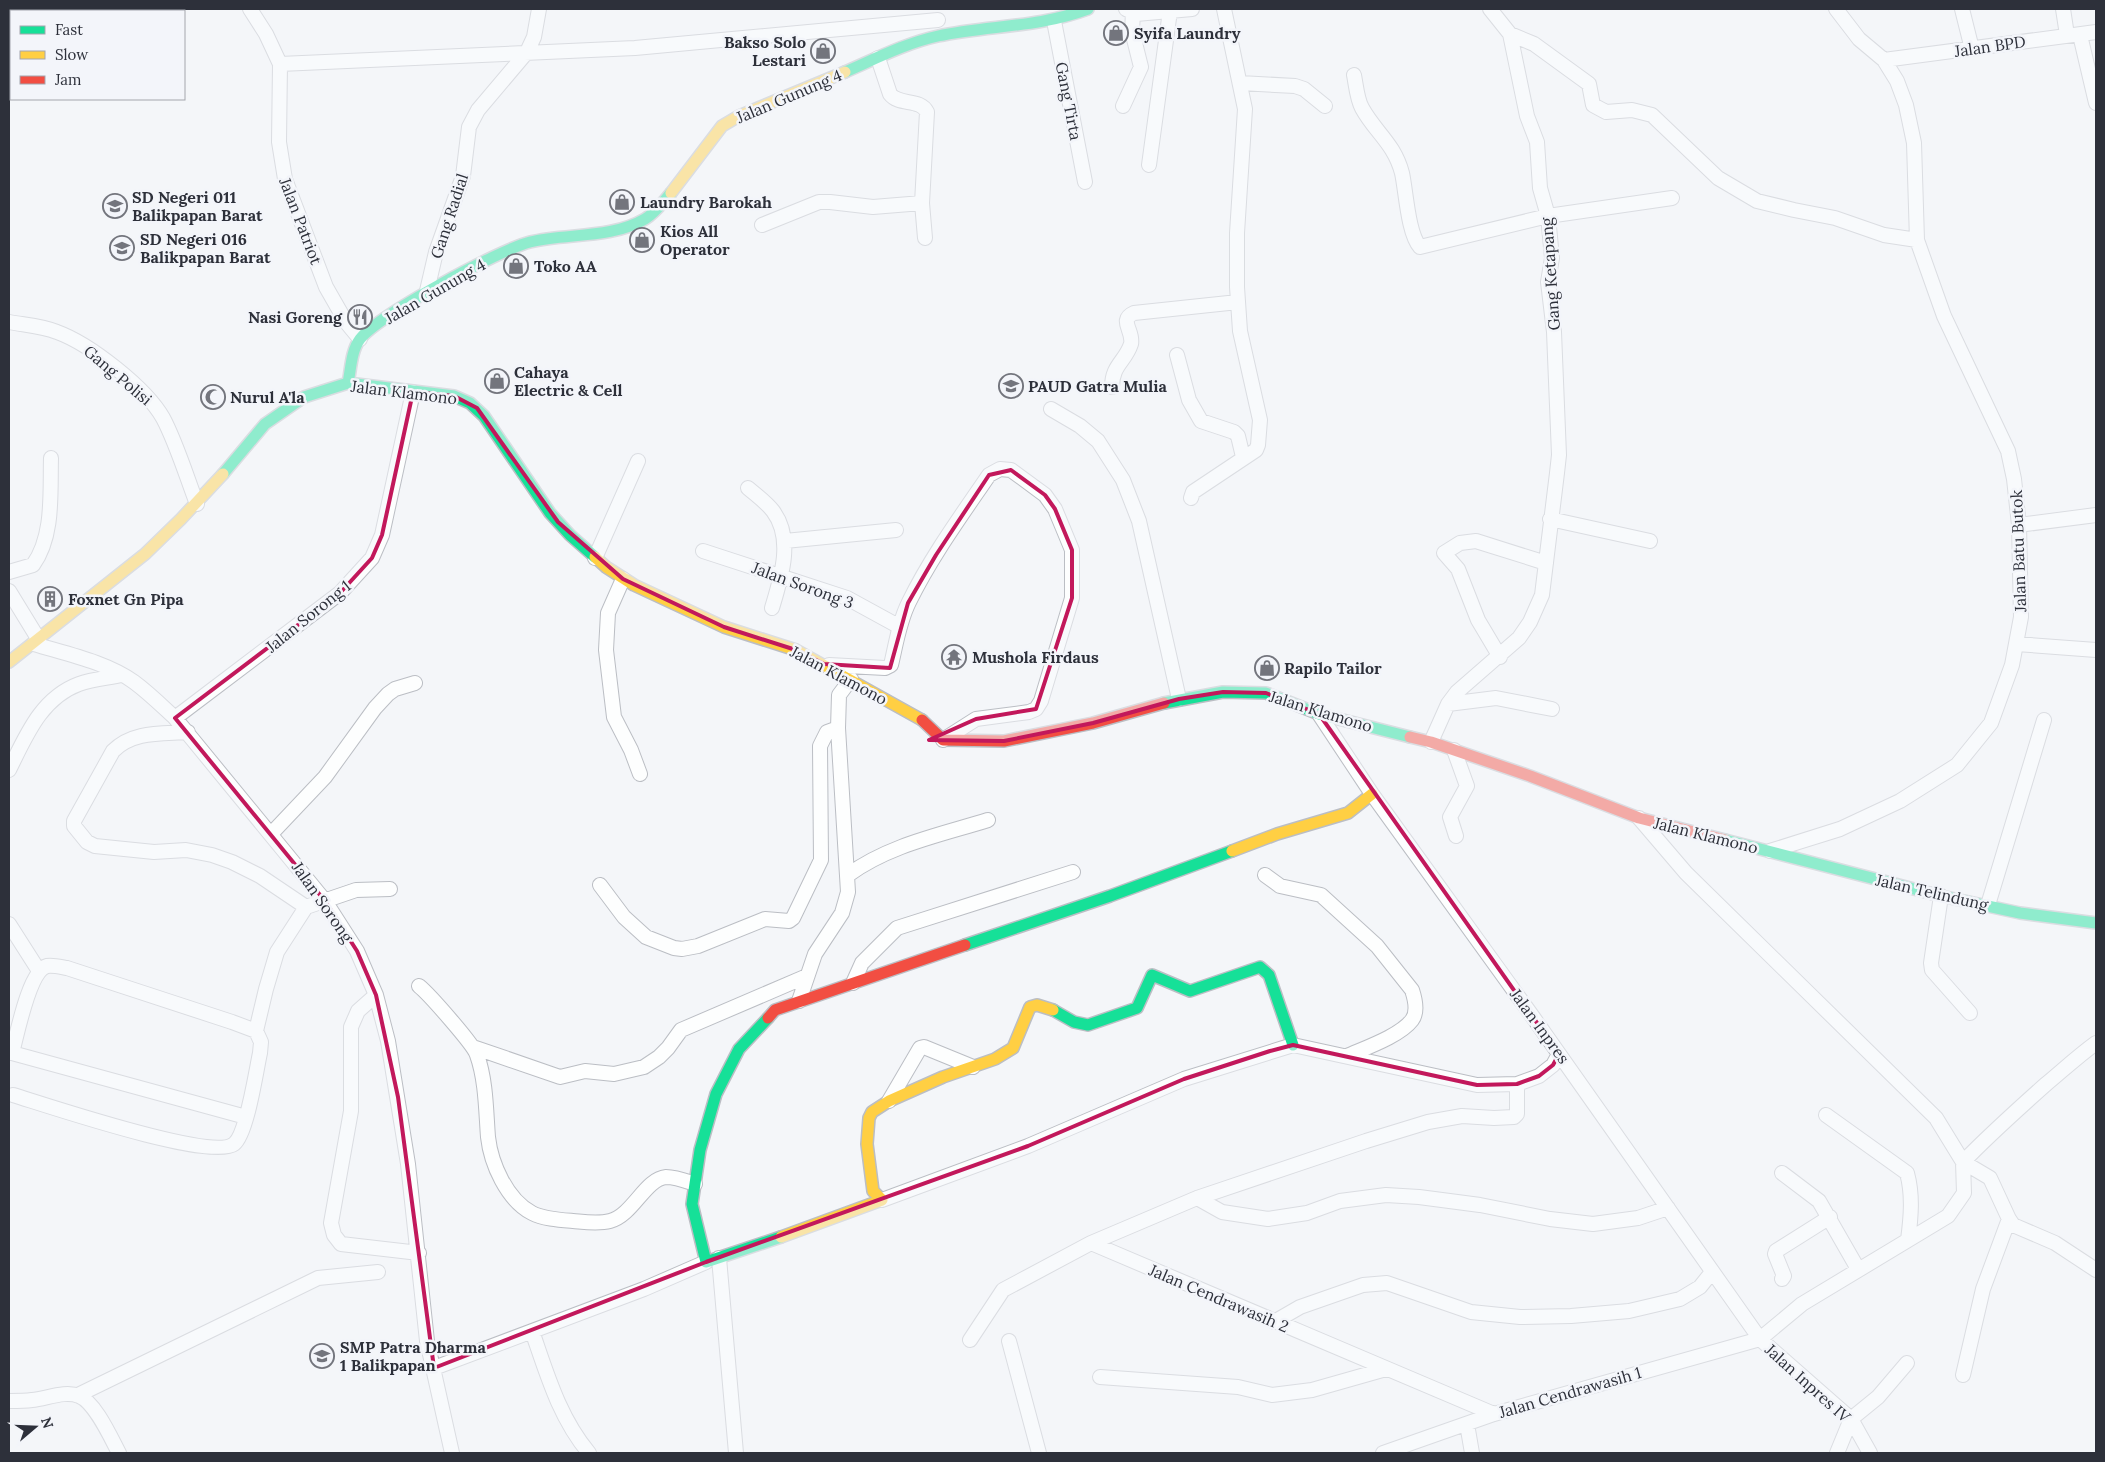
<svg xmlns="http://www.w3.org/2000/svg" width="2105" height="1462" font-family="Lora,serif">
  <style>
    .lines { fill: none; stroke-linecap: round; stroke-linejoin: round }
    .street-casing { stroke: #bbbec4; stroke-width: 16 }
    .fast-casing { stroke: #bbbec4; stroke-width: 14 }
    .slow-casing { stroke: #bbbec4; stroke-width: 14 }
    .jam-casing { stroke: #bbbec4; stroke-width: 14 }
    .street { stroke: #fdfefe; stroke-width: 14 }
    .fast { stroke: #16e098; stroke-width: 11 }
    .slow { stroke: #ffcf43; stroke-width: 11 }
    .jam { stroke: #f24e42; stroke-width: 11 }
    .marked { fill: none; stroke: #c2185b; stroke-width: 4; stroke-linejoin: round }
    .labels { text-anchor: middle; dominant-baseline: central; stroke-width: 5; stroke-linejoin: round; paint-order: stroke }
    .poi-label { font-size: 16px; font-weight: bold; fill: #2d303a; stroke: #f3f5fa; text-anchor: start }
    .street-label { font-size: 16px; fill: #2d303a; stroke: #f3f5fa }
  </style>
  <rect width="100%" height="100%" fill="#f4f6f9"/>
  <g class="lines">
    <defs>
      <path id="street" d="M 250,9 L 266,34 L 280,64 L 279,142 L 285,179 L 326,287 L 346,322 L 360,339
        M 1126,9 L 1136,14 L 1192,9
        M 1962,9 L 1972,49
        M 2063,9 L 2067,35
        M 1054,21 L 1085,182
        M 1510,34 L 1534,44 L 1589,84 L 1593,105 L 1606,112 L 1632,110 L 1652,115 L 1718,178 L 1757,201 L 1794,210 L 1835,218 L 1884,235 L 1917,240
        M 2080,35 L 2096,103
        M 878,58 L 890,94 C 899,106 920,98 927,112 L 922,203 L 925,238
        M 1884,60 L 2096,32
        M 280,64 L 635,48 L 938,20
        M 1354,75 C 1356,85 1357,99 1362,108 C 1375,132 1394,143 1402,173 C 1406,191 1408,234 1420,247 L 1548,216 L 1672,198
        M 1240,83 L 1295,86 L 1304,89 L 1325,106
        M 1123,106 L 1141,67 L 1132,31 L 1133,13
        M 1149,165 L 1170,11
        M 762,225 L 819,202 L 830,202 L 873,207 L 922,203
        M 426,295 L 436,252 L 463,176 L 469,127 L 478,110 L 527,52 L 534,37 L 539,9
        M 9,322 C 25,325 42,326 57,332 C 90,344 146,388 163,418 C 176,442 187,478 197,504
        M 1177,355 L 1189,400 L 1201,421 L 1234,432 L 1238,436 L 1243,457
        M 1112,387 C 1112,365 1125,362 1131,344 C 1134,331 1118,320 1134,313 L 1238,302
        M 1051,409 L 1080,426 L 1098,441 L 1123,480 L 1139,521 L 1179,699
        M 748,488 C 756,495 766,502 773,511 C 794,539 781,578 772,608
        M 1191,498 L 1193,492 L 1256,450 L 1258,445 L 1260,420 L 1240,331 L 1237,287 L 1237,233 L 1245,109 L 1224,9
        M 1550,519 L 1650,541
        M 2019,525 L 2096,515
        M 785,541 L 896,530
        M 703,551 L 847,598 L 900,627
        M 595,558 L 638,461
        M 9,572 L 33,565 C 54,536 50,493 51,458
        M 623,579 L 608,613 L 606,650 L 614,717 L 631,750 L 640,774
        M 9,591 L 39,640
        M 34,644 C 67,654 106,662 134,682 C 149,693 162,706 175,718 L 325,901 L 357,951 L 376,995 L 388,1041 L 408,1164 L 427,1341 L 452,1453
        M 2016,644 L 2096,650
        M 1500,657 L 1478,620 L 1458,569 L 1444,553 L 1460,543 L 1476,541 L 1546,563
        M 829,665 L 885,668 L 891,665 C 896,644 899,622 909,602 C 931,557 961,516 989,475 L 1000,469 L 1011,470 L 1045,495 L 1055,509 L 1072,550 L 1072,598 L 1041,701 L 1036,709 L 1029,712 L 976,719 L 943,740
        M 1448,704 L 1496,698 L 1552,709
        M 1319,714 L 1372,794 L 1533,1017 L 1760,1339 L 1851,1419 L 1870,1453
        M 175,718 L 340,593 L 372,558 L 382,535 L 413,392
        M 188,732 C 161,734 133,731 113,751 L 74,821 L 74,826 L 87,842 L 95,846 L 154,852 L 186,850 L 212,855 L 232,862 L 260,876 L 306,907 L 356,890 L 390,889
        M 1431,742 L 1448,704 L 1457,692 L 1519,638 L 1530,622 L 1542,595 L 1557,473 L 1559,455 L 1554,332 L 1548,282 L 1552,258 L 1548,216 L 1540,188 L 1537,142 L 1527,116 L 1510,34 L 1490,9
        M 1454,750 L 1467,786 L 1450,817 L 1456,836
        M 9,770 C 26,736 41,698 79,684 C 92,679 108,678 122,675
        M 1639,818 L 1686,873 L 1936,1118 L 1963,1162 L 1990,1178 L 2009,1219 L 2013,1225 L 2055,1243 L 2096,1270
        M 271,834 L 325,777 L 375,708 L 388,694 L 395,689 L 415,683
        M 1770,851 L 1840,829 L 1900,801 L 1957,765 L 1991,723 L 2012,665 L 2021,617 L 2019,525 L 2014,479 L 2008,451 L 1944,316 L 1917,240 L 1914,143 L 1906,105 L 1897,81 L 1884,60 L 1859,39 L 1836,9
        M 848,875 C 889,845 940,835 988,820
        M 1265,875 L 1280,886 L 1321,895 L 1377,946 L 1412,990 C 1415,999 1418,1012 1412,1020 C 1400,1036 1365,1048 1347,1056
        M 600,885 L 624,917 L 646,937 L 674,948 L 682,949 L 698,946 L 765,919 L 789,921 L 793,918 L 821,860 L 820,746 L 827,732 L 838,728
        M 1941,896 L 1931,963 L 1932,970 L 1970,1013
        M 1988,905 L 2044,720
        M 9,924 L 39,971
        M 853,983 L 862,963 L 897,928 L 1073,872
        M 419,986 C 429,994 474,1045 477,1055 C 486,1080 486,1111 488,1137 C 491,1164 507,1200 532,1213 C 543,1219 560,1220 573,1221 C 585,1222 598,1224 610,1221 C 633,1215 645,1179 666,1177 C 676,1177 686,1181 695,1184
        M 376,995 L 358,1011 L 351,1027 L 351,1111 L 331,1223 L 334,1235 L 341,1244 L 419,1253
        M 799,1001 L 815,954 L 842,913 L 848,892 L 838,728 L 839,695 L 851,679
        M 256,1031 L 266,989 L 277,952 L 306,907
        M 473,1047 L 560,1077 L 585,1071 L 614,1074 L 644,1067 L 659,1057 L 668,1048 L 681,1030 L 807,976
        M 9,1053 L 12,1053 C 17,1035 29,971 47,966 C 53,965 61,967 67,968 L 232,1022 L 256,1031 L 261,1042 L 260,1053 C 256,1071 247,1134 234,1144 C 211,1161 46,1105 13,1095
        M 12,1053 L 246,1117
        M 889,1101 L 920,1048 L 924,1047 L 973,1067
        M 1826,1115 L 1907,1173 C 1913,1195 1911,1217 1908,1240
        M 1782,1173 L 1819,1201 L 1858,1269
        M 1197,1198 L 1222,1212 L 1268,1219 L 1307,1213 L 1340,1201 L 1386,1195 L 1419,1197 L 1480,1205 L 1550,1219 L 1593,1224 L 1638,1218 L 1668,1208
        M 882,1200 L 1028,1146 L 1184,1079 L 1293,1045 L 1477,1085 L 1517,1084 L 1539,1076 L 1553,1065 L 1559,1054
        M 1091,1243 L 1197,1198 L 1366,1141 L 1428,1122 L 1462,1116 L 1494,1118 L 1514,1117 L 1517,1114 L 1517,1084
        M 719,1258 L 736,1453
        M 1782,1279 L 1784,1276 L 1775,1254 L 1776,1251 L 1830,1217
        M 1274,1322 L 1300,1307 L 1363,1285 L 1387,1283 L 1471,1312 L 1520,1317 L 1571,1316 L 1629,1311 L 1680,1299 L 1700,1287 L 1712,1272
        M 532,1331 C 547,1374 559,1417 589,1453
        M 970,1340 L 1003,1290 L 1091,1243 L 1494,1414
        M 1009,1341 L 1039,1453
        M 434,1368 L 644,1289 L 706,1262
        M 1963,1375 L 1983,1289 L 2009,1219
        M 1100,1377 L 1238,1387 L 1272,1395 L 1312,1390 L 1386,1369
        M 78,1395 L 318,1278 L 378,1272
        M 9,1401 C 17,1401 25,1401 32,1400 C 46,1399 65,1390 79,1396 C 95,1402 111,1438 119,1453
        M 1467,1424 L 1472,1453
        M 1383,1453 L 1494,1414 L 1760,1339 L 1802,1304 L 1948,1216 L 1964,1193 L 1963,1162 C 1989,1135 2017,1110 2045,1085 C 2062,1071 2078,1056 2096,1043
        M 1837,1453 L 1851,1419 L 1878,1397 L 1907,1363"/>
      <path id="fast" d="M 845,72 C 875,59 906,43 938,36 C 989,25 1037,28 1088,9
        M 348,383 C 351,369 351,351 360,339 C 378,315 499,250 530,242 C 567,233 611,239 645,219 C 655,213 663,202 671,193
        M 223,474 L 265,424 L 304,397 L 348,383 L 454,396 L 470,403 L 484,416 L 550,513 L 570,535 L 595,557
        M 1164,703 L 1223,692 L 1266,693 L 1319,714 L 1410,737
        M 1725,840 L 1941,896 L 2020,913 L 2096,923
        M 965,945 L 1110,896 L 1232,851
        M 1053,1010 L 1074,1022 L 1088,1025 L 1137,1008 L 1152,975 L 1190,991 L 1260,967 L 1269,975 L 1293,1045
        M 768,1018 L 739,1049 L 716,1094 L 700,1150 L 692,1204 L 706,1262 L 781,1237"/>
      <path id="slow" d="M 671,193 L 722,126 L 739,116 L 845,72
        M 595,557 L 606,567 L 634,585 L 724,627 L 796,650 L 922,720
        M 9,662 L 145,554 L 181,519 L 223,474
        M 1232,851 L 1277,834 L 1348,813 L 1372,794
        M 781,1237 L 882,1200 L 873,1191 L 867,1144 L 869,1118 L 872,1112 L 889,1101 L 943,1077 L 995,1059 L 1013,1048 L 1030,1007 L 1037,1005 L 1053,1010"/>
      <path id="jam" d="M 922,720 L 943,740 L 1004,741 L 1093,723 L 1164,703
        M 1410,737 L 1431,742 L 1530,776 L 1639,818 L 1725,840
        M 768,1018 L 775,1010 L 965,945"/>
    </defs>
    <use href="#street" class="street-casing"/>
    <use href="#fast" class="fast-casing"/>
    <use href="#slow" class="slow-casing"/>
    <use href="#jam" class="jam-casing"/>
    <use href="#street" class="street"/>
    <use href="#fast" class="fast"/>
    <use href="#slow" class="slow"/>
    <use href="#jam" class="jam"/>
  </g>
  <path d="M0 0H2105V1462H0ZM 413,392 L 454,396 L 477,408 L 558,522 L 623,579 L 724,627 L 796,650 L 824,664 L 890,668 L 908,603 L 936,555 L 989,475 L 1011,470 L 1045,495 L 1055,509 L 1072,550 L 1072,598 L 1036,709 L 976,719 L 929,740 L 1004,741 L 1093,723 L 1179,699 L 1223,692 L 1266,693 L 1319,714 L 1559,1054 L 1553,1065 L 1539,1076 L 1517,1084 L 1477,1085 L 1293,1045 L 1270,1051 L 1184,1079 L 1028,1146 L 706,1262 L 434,1368 L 398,1097 L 376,995 L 357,951 L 325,901 L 175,718 L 340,593 L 372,558 L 382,535 Z" fill="#f4f6f9" fill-opacity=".55" fill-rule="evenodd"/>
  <path class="marked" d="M 413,392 L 454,396 L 477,408 L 558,522 L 623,579 L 724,627 L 796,650 L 824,664 L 890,668 L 908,603 L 936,555 L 989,475 L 1011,470 L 1045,495 L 1055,509 L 1072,550 L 1072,598 L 1036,709 L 976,719 L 929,740 L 1004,741 L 1093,723 L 1179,699 L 1223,692 L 1266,693 L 1319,714 L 1559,1054 L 1553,1065 L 1539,1076 L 1517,1084 L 1477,1085 L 1293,1045 L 1270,1051 L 1184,1079 L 1028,1146 L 706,1262 L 434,1368 L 398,1097 L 376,995 L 357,951 L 325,901 L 175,718 L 340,593 L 372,558 L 382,535 Z"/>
  <defs>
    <symbol id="shop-ring" viewBox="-11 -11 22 22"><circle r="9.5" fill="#f3f5fa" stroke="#73757d" stroke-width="1.5"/><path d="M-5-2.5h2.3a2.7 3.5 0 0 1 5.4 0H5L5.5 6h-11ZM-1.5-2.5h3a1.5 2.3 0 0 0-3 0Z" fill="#73757d"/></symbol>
    <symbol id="school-ring" viewBox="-11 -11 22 22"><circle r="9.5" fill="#f3f5fa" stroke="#73757d" stroke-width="1.5"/><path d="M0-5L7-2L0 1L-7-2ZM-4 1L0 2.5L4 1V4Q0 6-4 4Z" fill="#73757d"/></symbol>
    <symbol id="restaurant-ring" viewBox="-11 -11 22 22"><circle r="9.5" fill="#f3f5fa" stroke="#73757d" stroke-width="1.5"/><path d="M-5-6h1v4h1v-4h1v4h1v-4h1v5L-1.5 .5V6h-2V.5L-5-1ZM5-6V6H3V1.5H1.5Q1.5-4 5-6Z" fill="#73757d"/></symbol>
    <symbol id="mosque-ring" viewBox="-11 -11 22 22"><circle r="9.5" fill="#f3f5fa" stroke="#73757d" stroke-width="1.5"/><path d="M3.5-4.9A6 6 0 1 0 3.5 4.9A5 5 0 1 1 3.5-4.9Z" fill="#73757d"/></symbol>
    <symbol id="building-ring" viewBox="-11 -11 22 22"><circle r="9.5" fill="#f3f5fa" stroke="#73757d" stroke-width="1.5"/><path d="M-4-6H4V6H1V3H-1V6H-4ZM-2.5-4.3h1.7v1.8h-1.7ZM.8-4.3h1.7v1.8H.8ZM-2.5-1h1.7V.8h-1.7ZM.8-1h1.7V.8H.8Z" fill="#73757d"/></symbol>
    <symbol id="temple-ring" viewBox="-11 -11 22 22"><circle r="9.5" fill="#f3f5fa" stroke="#73757d" stroke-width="1.5"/><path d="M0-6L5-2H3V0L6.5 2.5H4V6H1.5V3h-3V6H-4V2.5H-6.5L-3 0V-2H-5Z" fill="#73757d"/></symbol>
  </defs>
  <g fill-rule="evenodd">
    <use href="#shop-ring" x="1102" y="19" width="28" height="28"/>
    <use href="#shop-ring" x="809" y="37" width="28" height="28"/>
    <use href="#shop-ring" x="608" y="188" width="28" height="28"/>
    <use href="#school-ring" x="101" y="192" width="28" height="28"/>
    <use href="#shop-ring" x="628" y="226" width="28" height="28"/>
    <use href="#school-ring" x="108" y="234" width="28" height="28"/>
    <use href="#shop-ring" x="502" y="252" width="28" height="28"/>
    <use href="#restaurant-ring" x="346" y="303" width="28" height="28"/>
    <use href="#shop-ring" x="483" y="367" width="28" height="28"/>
    <use href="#school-ring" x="997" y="372" width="28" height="28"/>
    <use href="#mosque-ring" x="199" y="383" width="28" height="28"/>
    <use href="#building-ring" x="36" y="585" width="28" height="28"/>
    <use href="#temple-ring" x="940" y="643" width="28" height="28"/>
    <use href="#shop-ring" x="1253" y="654" width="28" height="28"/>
    <use href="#school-ring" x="308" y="1342" width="28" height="28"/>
  </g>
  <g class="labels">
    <g class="poi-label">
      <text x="1134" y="33">Syifa Laundry</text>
      <text x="806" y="42" text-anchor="end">Bakso Solo<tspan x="806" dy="18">Lestari</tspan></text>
      <text x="132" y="197">SD Negeri 011<tspan x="132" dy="18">Balikpapan Barat</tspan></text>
      <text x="640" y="202">Laundry Barokah</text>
      <text x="660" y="231">Kios All<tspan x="660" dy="18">Operator</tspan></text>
      <text x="140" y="239">SD Negeri 016<tspan x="140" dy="18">Balikpapan Barat</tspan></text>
      <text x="534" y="266">Toko AA</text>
      <text x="342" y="317" text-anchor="end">Nasi Goreng</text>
      <text x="514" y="372">Cahaya<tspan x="514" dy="18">Electric &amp; Cell</tspan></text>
      <text x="1028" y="386">PAUD Gatra Mulia</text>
      <text x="230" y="397">Nurul A'la</text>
      <text x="68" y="599">Foxnet Gn Pipa</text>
      <text x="972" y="657">Mushola Firdaus</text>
      <text x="1284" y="668">Rapilo Tailor</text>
      <text x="340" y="1347">SMP Patra Dharma<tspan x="340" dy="18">1 Balikpapan</tspan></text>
    </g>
    <g class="street-label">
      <text transform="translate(1990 46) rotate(-8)">Jalan BPD</text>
      <text transform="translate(789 96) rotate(-23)">Jalan Gunung 4</text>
      <text transform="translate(1069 101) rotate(79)">Gang Tirta</text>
      <text transform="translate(449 216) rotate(-72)">Gang Radial</text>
      <text transform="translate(301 221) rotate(69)">Jalan Patriot</text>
      <text transform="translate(1550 274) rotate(-94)">Gang Ketapang</text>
      <text transform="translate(435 291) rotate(-30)">Jalan Gunung 4</text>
      <text transform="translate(118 375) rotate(40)">Gang Polisi</text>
      <text transform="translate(404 392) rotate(7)">Jalan Klamono</text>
      <text transform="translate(2018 551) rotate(-92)">Jalan Batu Butok</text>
      <text transform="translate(803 585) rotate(20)">Jalan Sorong 3</text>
      <text transform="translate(308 616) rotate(-39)">Jalan Sorong 1</text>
      <text transform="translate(839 675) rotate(28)">Jalan Klamono</text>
      <text transform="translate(1321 711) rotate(17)">Jalan Klamono</text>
      <text transform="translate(1706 835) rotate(14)">Jalan Klamono</text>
      <text transform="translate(1932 892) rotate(13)">Jalan Telindung</text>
      <text transform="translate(323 902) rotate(55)">Jalan Sorong</text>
      <text transform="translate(1540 1026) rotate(54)">Jalan Inpres</text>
      <text transform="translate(1219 1298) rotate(23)">Jalan Cendrawasih 2</text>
      <text transform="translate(1808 1383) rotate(42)">Jalan Inpres IV</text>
      <text transform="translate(1570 1392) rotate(-16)">Jalan Cendrawasih 1</text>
    </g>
  </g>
  <rect width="2105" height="1462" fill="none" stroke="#2d303a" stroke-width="20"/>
  <rect x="10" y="10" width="175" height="90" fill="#f3f5fa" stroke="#a4a6ad"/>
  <rect x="20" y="26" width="25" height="8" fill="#16e098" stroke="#a4a6ad"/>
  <text x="55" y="35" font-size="15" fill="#2d303a">Fast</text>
  <rect x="20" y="51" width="25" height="8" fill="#ffcf43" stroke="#a4a6ad"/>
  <text x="55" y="60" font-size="15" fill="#2d303a">Slow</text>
  <rect x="20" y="76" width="25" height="8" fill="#f24e42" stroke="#a4a6ad"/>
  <text x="55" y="85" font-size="15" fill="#2d303a">Jam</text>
  <g transform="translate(35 1427) rotate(71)" stroke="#f3f5fa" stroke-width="4" paint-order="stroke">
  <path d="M0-4L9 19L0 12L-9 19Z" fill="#2d303a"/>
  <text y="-8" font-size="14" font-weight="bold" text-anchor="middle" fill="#2d303a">N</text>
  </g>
</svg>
